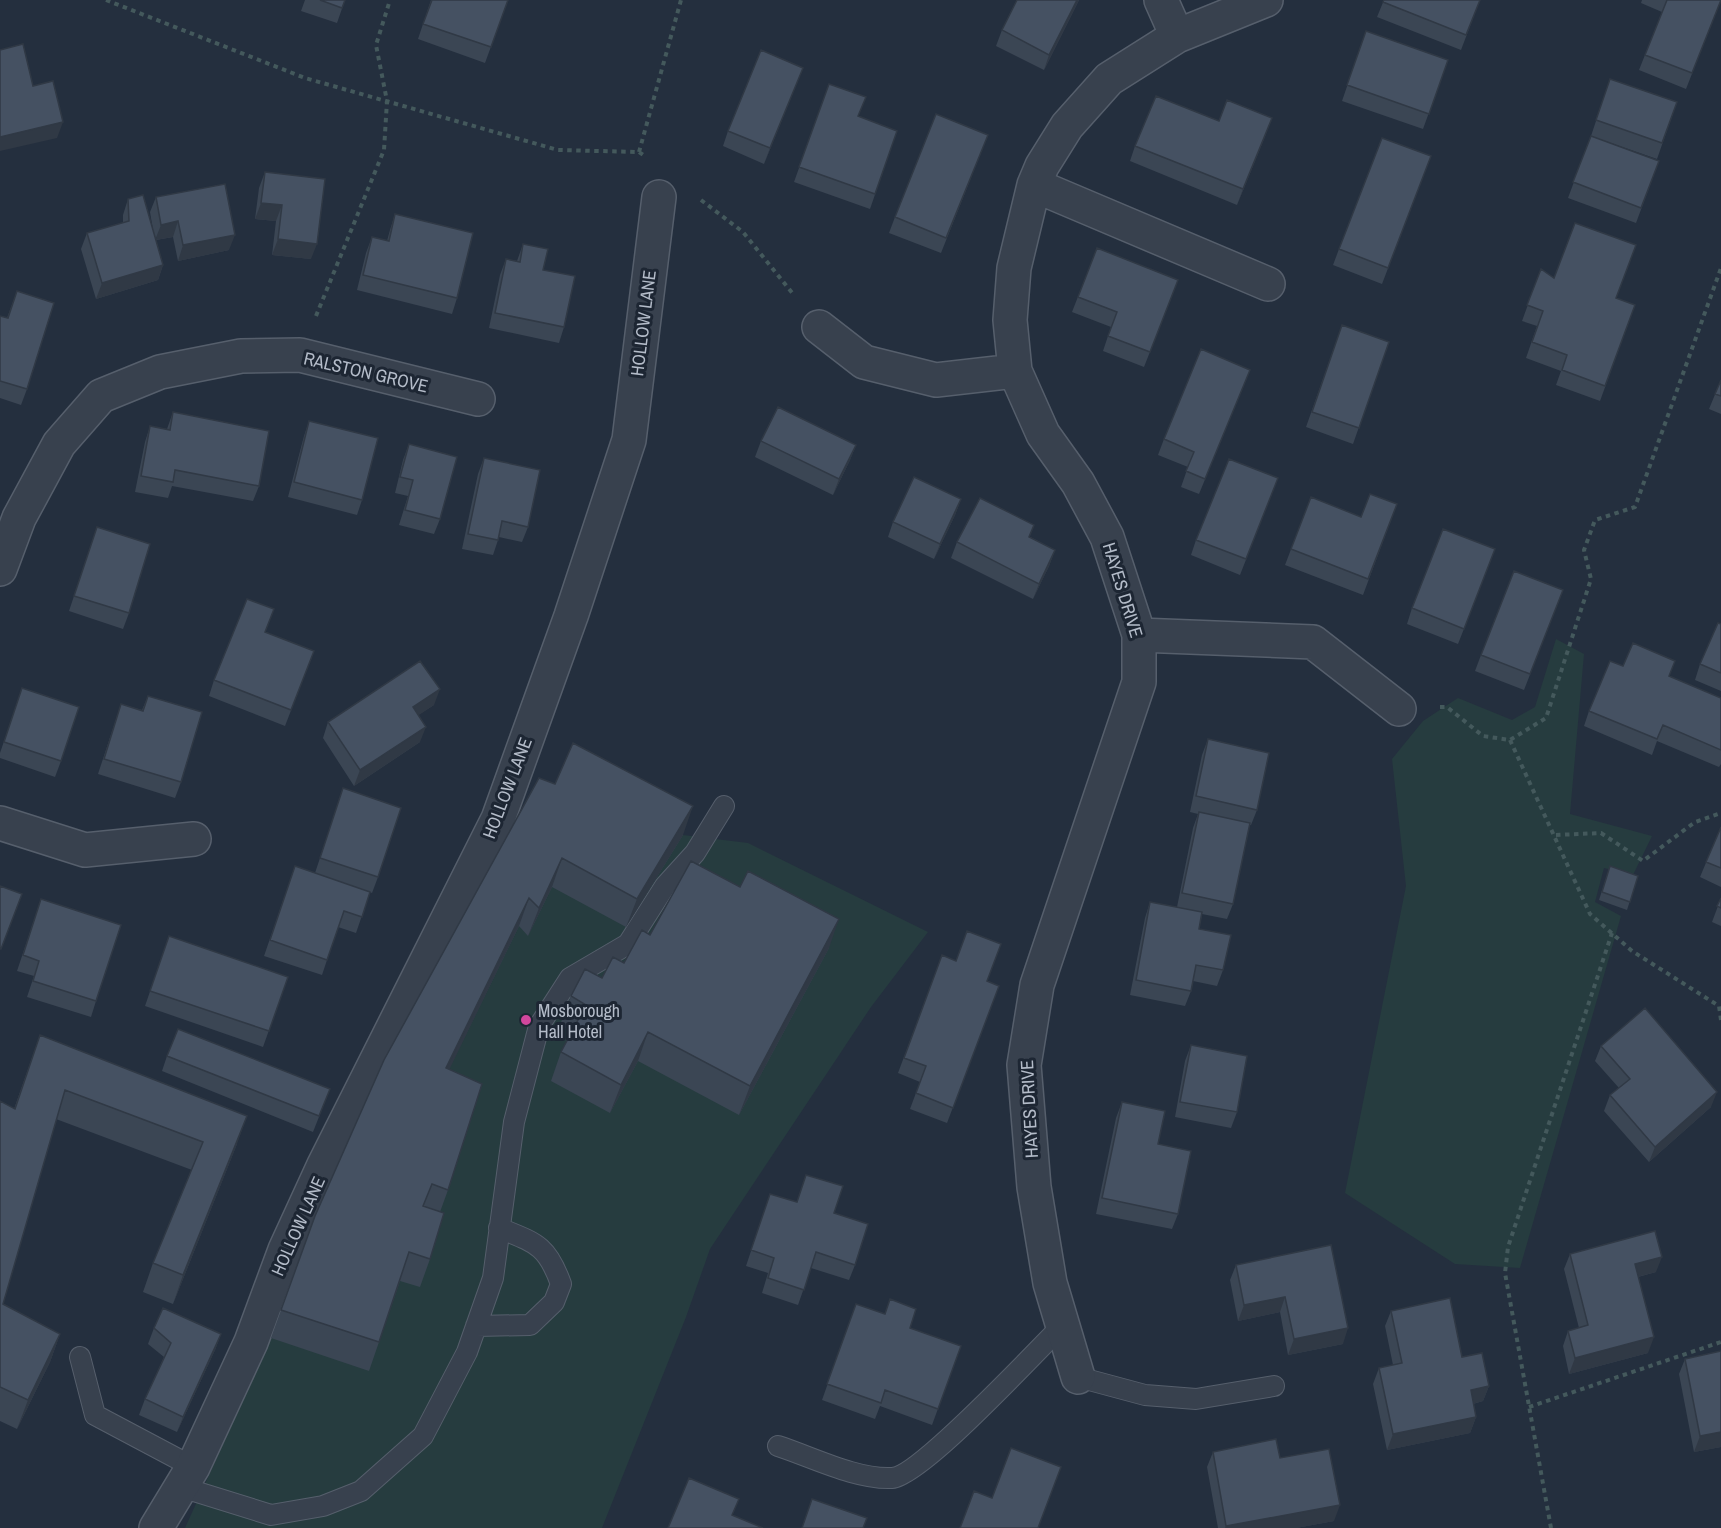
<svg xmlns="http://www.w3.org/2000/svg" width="1721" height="1528" font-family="'Archivo Narrow',sans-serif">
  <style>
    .green { fill: #263c3f }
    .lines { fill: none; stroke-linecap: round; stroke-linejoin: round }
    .service-casing { stroke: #565f6c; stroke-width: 22 }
    .minor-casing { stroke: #565f6c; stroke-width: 36 }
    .path { stroke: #44595c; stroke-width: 4; stroke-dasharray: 4.5 4.5; stroke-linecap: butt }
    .service { stroke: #38414e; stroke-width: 20 }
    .minor { stroke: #38414e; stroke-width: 33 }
    .wall { fill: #3b4654 }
    .shaded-wall { fill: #303945 }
    .building { fill: #455162; stroke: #303945; stroke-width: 1.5 }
    .hotel-dot { fill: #d1479c; stroke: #1d2633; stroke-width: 2 }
    .labels { text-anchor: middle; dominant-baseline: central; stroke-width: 6; stroke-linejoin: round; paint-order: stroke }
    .street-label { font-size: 18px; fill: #b4bcc9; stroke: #1d2633 }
    .poi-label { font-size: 18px; fill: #b4bcc9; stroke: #1d2633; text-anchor: start }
  </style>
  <rect width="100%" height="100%" fill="#242f3e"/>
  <path class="green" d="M 1556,639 L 1584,654 L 1570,814 L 1652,836 L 1633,875 L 1604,868 L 1595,902 L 1621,916 L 1520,1268 L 1455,1264 L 1345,1193 L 1406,886 L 1392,759 L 1423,721 L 1458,698 L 1512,720 L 1535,707 Z
    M 528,806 L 683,835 L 748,843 L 928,932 L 871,1007 L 710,1249 L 686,1317 L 602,1528 L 185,1528 L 271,1338 L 305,1244 Z"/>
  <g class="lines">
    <defs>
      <path id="service" d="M 476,1326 L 530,1325 L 554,1302 L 561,1284 C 547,1245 536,1243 499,1228
        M 80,1357 L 95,1415 L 193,1467
        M 1078,1377 L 1145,1395 L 1196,1399 L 1274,1386
        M 778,1446 C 812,1457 857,1480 892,1478 C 921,1476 1035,1352 1062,1326
        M 181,1487 L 271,1515 L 323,1506 L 361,1491 L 423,1436 L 467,1352 L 493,1278 L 514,1122 L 539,1026 L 570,978 L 628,944 L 665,886 L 695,853 L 724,806"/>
      <path id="minor" d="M 1161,0 L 1177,36
        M 1034,185 L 1268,284
        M 819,327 L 864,362 L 936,380 L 1015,371
        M 0,569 L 19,518 L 59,444 L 101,396 L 160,372 L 241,356 L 300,355 L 478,399
        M 1139,635 L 1313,642 L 1399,709
        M 0,823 L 85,850 L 194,839
        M 1078,1377 L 1050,1283 L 1034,1187 L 1024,1065 L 1037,985 L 1139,682 L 1139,635 L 1107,537 L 1078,483 L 1043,434 L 1015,371 L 1010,320 L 1014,268 L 1034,185 L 1042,166 L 1067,126 L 1109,79 L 1177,36 L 1266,0
        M 156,1528 L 193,1467 L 251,1342 L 285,1250 L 324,1165 L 498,819 L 571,616 L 629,440 L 659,197"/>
    </defs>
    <use href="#service" class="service-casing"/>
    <use href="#minor" class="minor-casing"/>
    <path class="path" d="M 106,0 L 305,78 L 558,150 L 639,152 L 646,157
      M 639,152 L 681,0
      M 701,200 L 743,232 L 794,295
      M 316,316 L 384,150 L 387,101 L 376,45 L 390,0
      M 1440,707 L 1447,707 L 1483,736 L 1510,740 L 1546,718 L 1591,579 L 1584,550 L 1595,520 L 1635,507 L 1721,268
      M 1510,740 L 1590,914 L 1632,951 L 1719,1006 L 1721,1020
      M 1556,835 L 1601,833 L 1643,861 L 1695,822 L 1721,813
      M 1529,1407 L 1721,1342
      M 1551,1528 L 1505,1273 L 1508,1247 L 1612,933"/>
    <use href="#service" class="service"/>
    <use href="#minor" class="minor"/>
  </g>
  <path class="wall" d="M 305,0 L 345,0 L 337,23 L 301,11 Z
    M 431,0 L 508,0 L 485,63 L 418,39 Z
    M 1017,0 L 1079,0 L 1044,70 L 996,46 L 1002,30 Z
    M 1384,0 L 1480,0 L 1461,50 L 1377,17 Z
    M 1642,0 L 1721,0 L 1686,89 L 1639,70 L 1662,12 L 1641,3 Z
    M 1366,31 L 1448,60 L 1423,129 L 1342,101 Z
    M 803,68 L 764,164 L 723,146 L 728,131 Z
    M 1610,79 L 1677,102 L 1657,159 L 1599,139 L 1659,161 L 1636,223 L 1568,198 L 1591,136 Z
    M 829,84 L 859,117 L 897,131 L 870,209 L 794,182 Z
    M 1266,134 L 1237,205 L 1130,161 L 1135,146 Z
    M 982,150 L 941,253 L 889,233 L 895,217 Z
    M 1431,156 L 1382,284 L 1333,265 L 1339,249 Z
    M 265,172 L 311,259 L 272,255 L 276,221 L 255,219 L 259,188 Z
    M 156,197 L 229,250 L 178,261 L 173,237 L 156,240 L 163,265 L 158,280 L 96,299 L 81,249 L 87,233 L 123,223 L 123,215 L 128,199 L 153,230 L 150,212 Z
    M 395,214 L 457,298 L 452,314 L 357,290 L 366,253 L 372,237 L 387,241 L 390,230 Z
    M 523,244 L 543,270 L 564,327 L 559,343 L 489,328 L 500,275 L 506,259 L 517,261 Z
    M 1097,248 L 1172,296 L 1144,367 L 1103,351 L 1111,327 L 1072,312 Z
    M 1541,269 L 1554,278 L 1616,298 L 1635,305 L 1600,401 L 1556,385 L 1561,371 L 1526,358 L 1537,326 L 1522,321 Z
    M 17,291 L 27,389 L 21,405 L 0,398 L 0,316 L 7,318 Z
    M 1342,325 L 1389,342 L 1353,444 L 1306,427 Z
    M 1721,380 L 1721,414 L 1709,409 Z
    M 1244,385 L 1199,494 L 1181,487 L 1188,467 L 1158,455 L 1164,439 Z
    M 173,412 L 259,486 L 253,501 L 172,486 L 168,498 L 135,492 L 145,442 L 150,426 L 167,429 Z
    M 309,421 L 362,500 L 357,515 L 288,497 L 304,436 Z
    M 761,441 L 856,445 L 850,460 L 833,495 L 755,457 Z
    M 409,444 L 440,519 L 434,534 L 399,525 L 408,496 L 395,493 L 403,460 Z
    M 484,458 L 528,527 L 522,542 L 499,537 L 493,555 L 462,549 L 478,474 Z
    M 1278,478 L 1240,575 L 1191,555 L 1196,540 Z
    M 1311,497 L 1361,517 L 1397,504 L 1363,595 L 1285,565 Z
    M 961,499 L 955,515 L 934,559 L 888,537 L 893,522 Z
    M 97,527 L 129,613 L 123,629 L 69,611 Z
    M 1030,537 L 1055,550 L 1049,566 L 1033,599 L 951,558 L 957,542 Z
    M 1489,565 L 1458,644 L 1407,624 L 1412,608 Z
    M 1563,590 L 1524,690 L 1475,671 L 1481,655 Z
    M 1721,624 L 1721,691 L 1695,680 L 1700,664 Z
    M 265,632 L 314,651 L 285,726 L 209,696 L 214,680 Z
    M 1623,666 L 1669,676 L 1721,698 L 1721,764 L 1719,767 L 1657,741 L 1652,755 L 1584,726 L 1589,711 Z
    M 22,688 L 61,761 L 55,777 L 0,758 L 0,753 Z
    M 148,696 L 181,782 L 175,798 L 98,774 L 121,704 L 142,710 Z
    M 434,705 L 418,715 L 420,742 L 354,786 L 323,738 L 328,722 Z
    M 1208,739 L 1257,810 L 1251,825 L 1249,825 L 1233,904 L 1227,919 L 1202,914 L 1199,929 L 1223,970 L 1217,986 L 1193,981 L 1191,991 L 1185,1006 L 1130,995 L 1145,918 L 1150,902 L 1177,907 L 1193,828 L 1198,814 L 1190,812 L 1202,755 Z
    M 539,778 L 683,835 L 626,927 L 552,887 L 528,936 L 519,926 L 449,1069 L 448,1190 L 440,1212 L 430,1259 L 420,1287 L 400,1281 L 369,1371 L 271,1338 L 315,1216 Z
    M 338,804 L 378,877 L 372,893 L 370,892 L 356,933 L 338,927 L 322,975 L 264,956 L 295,866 L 315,873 Z
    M 1721,827 L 1721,887 L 1700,877 Z
    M 1610,866 L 1638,876 L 1627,910 L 1599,900 Z
    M 1721,898 L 1721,926 L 1712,922 Z
    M 41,899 L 96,1001 L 91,1017 L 27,997 L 34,976 L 17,971 Z
    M 650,935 L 829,948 L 739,1115 L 638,1061 L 610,1113 L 551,1081 L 561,1052 L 572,1032 L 560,1025 L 571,996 L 624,963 Z
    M 169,936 L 288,977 L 263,1047 L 145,1006 Z
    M 942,955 L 987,981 L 999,986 L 947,1123 L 910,1109 L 920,1082 L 898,1073 Z
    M 40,1035 L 237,1144 L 173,1304 L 143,1292 L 153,1263 L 192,1170 L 56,1119 L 3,1304 L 60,1334 L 50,1362 L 17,1429 L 0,1421 L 0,1101 L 14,1109 Z
    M 1191,1045 L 1237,1112 L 1231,1128 L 1175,1117 L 1185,1061 Z
    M 1601,1046 L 1711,1107 L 1649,1162 L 1604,1111 L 1610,1095 L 1619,1088 L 1595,1061 Z
    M 167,1056 L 330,1089 L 313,1132 L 162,1071 Z
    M 1122,1102 L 1158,1144 L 1178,1214 L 1172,1229 L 1096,1214 L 1116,1118 Z
    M 770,1194 L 796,1202 L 834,1213 L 855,1265 L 849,1280 L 811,1268 L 798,1305 L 762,1293 L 768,1273 L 746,1266 Z
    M 1331,1245 L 1343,1344 L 1288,1355 L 1280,1312 L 1238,1321 L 1230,1280 L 1236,1265 Z
    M 1570,1254 L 1656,1272 L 1638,1277 L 1648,1353 L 1569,1374 L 1563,1346 L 1568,1331 L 1579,1328 L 1564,1269 Z
    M 856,1304 L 910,1328 L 961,1346 L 932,1425 L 880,1406 L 875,1419 L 822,1400 Z
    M 1391,1311 L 1462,1357 L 1489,1386 L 1483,1401 L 1473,1404 L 1476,1417 L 1470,1433 L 1387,1450 L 1373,1384 L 1379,1368 L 1393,1365 L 1385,1326 Z
    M 154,1328 L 221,1334 L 215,1350 L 177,1432 L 139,1415 L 145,1399 L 164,1357 L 148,1344 Z
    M 1685,1359 L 1721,1447 L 1694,1452 L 1679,1374 Z
    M 1213,1452 L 1334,1521 L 1296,1528 L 1218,1528 L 1207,1467 Z"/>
  <path class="shaded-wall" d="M 1077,0 L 1079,0 L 1044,70 L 1049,55 Z
    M 803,68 L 797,83 L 764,164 L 770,148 Z
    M 1272,118 L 1266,134 L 1237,205 L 1243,189 Z
    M 63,122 L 57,138 L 0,151 L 0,137 Z
    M 261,203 L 282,205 L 276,221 L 255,219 Z
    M 178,221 L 173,237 L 155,240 L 161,225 Z
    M 235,235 L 229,250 L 178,261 L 183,245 Z
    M 278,239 L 317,244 L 311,259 L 272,255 Z
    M 163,265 L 158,280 L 96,299 L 102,283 Z
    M 856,445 L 850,460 L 833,495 L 839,479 Z
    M 961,499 L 955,515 L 934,559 L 940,544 Z
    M 1055,550 L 1049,566 L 1033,599 L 1039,584 Z
    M 440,689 L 434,705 L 407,723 L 413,707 Z
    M 426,727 L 420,742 L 354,786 L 360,770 Z
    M 693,806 L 683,835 L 626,927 L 637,899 Z
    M 562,858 L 552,887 L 528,936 L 539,908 Z
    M 529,898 L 519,926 L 436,1097 L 446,1068 Z
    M 839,919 L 829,948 L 739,1115 L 750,1086 Z
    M 648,1032 L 638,1061 L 610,1113 L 621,1085 Z
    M 1717,1092 L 1711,1107 L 1649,1162 L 1655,1147 Z
    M 247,1116 L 237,1144 L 173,1304 L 183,1275 Z
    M 1662,1257 L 1656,1272 L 1629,1279 L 1635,1264 Z
    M 1285,1297 L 1280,1312 L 1238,1321 L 1244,1305 Z
    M 1348,1328 L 1343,1344 L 1288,1355 L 1294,1339 Z
    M 60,1334 L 50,1362 L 17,1429 L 28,1400 Z
    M 221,1334 L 215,1350 L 177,1432 L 183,1417 Z
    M 1654,1337 L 1648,1353 L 1569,1374 L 1575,1358 Z
    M 1489,1386 L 1483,1401 L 1465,1406 L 1471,1390 Z
    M 1476,1417 L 1470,1433 L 1387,1450 L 1393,1434 Z
    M 1721,1432 L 1721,1447 L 1694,1452 L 1700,1436 Z
    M 1340,1505 L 1334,1521 L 1296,1528 L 1225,1528 L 1226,1526 Z"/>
  <path class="building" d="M 320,0 L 345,0 L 342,8 Z
    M 432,0 L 508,0 L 491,47 L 423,24 Z
    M 1017,0 L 1077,0 L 1049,55 L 1002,30 Z
    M 1384,0 L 1480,0 L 1466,35 L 1383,2 Z
    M 1667,0 L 1721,0 L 1692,73 L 1645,55 Z
    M 1366,31 L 1448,60 L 1429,114 L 1347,85 Z
    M 23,44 L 33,86 L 53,81 L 63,122 L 0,137 L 0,50 Z
    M 761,50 L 803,68 L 770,148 L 728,131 Z
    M 1610,79 L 1677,102 L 1662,143 L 1596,120 Z
    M 829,84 L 866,97 L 858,116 L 897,131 L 875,194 L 799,167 Z
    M 1156,96 L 1219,121 L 1227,100 L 1272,118 L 1243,189 L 1135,146 Z
    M 936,114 L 988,135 L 946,238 L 895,217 Z
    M 1591,136 L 1659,161 L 1641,208 L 1573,182 Z
    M 1382,138 L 1431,156 L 1388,268 L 1339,249 Z
    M 265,172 L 325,179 L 317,244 L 278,239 L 282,205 L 261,203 Z
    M 225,184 L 235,235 L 183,245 L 178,221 L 161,225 L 156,197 Z
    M 143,195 L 163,265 L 102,283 L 87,233 L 129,221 L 128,199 Z
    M 395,214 L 473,233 L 457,298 L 363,275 L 372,237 L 389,241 Z
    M 1575,223 L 1636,245 L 1616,298 L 1635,305 L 1605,386 L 1562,370 L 1567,355 L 1532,342 L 1543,311 L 1527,305 L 1541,269 L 1554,278 Z
    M 523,244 L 548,249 L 543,270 L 575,276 L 564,327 L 495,313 L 506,259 L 520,262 Z
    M 1097,248 L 1178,280 L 1150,352 L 1108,336 L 1117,312 L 1078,297 Z
    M 17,291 L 54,303 L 27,389 L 0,381 L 0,316 L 8,318 Z
    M 1342,325 L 1389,342 L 1359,428 L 1312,412 Z
    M 1201,349 L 1250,370 L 1205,479 L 1186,471 L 1194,452 L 1164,439 Z
    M 1721,380 L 1721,396 L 1715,394 Z
    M 778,407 L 856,445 L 839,479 L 761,441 Z
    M 173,412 L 269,431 L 259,486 L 175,470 L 173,482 L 141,476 L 150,426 L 170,430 Z
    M 309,421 L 378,438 L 362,500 L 294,482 Z
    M 409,444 L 457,457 L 440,519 L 405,510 L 413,480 L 400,477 Z
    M 484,458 L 540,470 L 528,527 L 502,521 L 498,540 L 468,534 Z
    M 1229,459 L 1278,478 L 1246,559 L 1196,540 Z
    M 914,477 L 961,499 L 940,544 L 893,522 Z
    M 1370,494 L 1397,504 L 1368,579 L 1291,549 L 1311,497 L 1361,517 Z
    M 980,498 L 1034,525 L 1029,537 L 1055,550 L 1039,584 L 957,542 Z
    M 97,527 L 150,544 L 129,613 L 74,596 Z
    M 1443,529 L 1495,549 L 1464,629 L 1412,608 Z
    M 1514,571 L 1563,590 L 1530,674 L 1481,655 Z
    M 247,599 L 274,609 L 265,632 L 314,651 L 291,710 L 214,680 Z
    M 1718,623 L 1721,624 L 1721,673 L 1700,664 Z
    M 1633,643 L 1675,661 L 1669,676 L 1721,698 L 1721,750 L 1663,725 L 1657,739 L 1589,711 L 1610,661 L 1623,666 Z
    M 420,661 L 440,689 L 413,707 L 426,727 L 360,770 L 328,722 Z
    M 22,688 L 79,707 L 61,761 L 4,742 Z
    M 148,696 L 202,712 L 181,782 L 104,759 L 121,704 L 143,711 Z
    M 1208,739 L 1269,753 L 1257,810 L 1196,796 Z
    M 573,743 L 693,806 L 637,899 L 562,858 L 539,908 L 529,898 L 446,1068 L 482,1084 L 448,1190 L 432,1184 L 423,1206 L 444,1213 L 430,1259 L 409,1252 L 379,1342 L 281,1310 L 315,1216 L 384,1060 L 539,778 L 555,784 Z
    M 343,788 L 401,808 L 378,877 L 320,858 Z
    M 1199,812 L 1250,823 L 1233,904 L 1182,893 Z
    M 1721,827 L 1721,868 L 1706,862 Z
    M 691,861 L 740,887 L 748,871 L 839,919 L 750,1086 L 648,1032 L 621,1085 L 561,1052 L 586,1005 L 571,996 L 585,969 L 602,978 L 613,957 L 624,963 L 642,930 L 650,935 Z
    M 295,866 L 370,892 L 362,917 L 344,911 L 327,960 L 270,940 Z
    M 1610,866 L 1638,876 L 1630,902 L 1602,892 Z
    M 0,886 L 22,894 L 1,949 L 0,949 Z
    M 1721,898 L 1721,908 L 1717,906 Z
    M 41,899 L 121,925 L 96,1001 L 33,981 L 39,961 L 23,955 Z
    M 1150,902 L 1202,912 L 1199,929 L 1231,935 L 1223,970 L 1196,965 L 1191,991 L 1136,980 Z
    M 967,931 L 1001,944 L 987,981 L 999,986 L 953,1108 L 916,1093 L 926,1066 L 904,1058 L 942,955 L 956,961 Z
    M 169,936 L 288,977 L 269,1031 L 150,991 Z
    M 1645,1008 L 1717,1092 L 1655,1147 L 1610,1095 L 1630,1079 L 1601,1046 Z
    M 178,1029 L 330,1089 L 319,1116 L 167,1056 Z
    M 40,1035 L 247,1116 L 183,1275 L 153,1263 L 203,1142 L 65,1090 L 3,1304 L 60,1334 L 28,1400 L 0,1387 L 0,1101 L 15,1109 Z
    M 1191,1045 L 1247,1056 L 1237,1112 L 1180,1102 Z
    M 1122,1102 L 1165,1111 L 1158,1144 L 1191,1151 L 1178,1214 L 1102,1198 Z
    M 806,1175 L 843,1186 L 834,1213 L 868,1224 L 855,1265 L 816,1252 L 804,1290 L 768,1278 L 774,1258 L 751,1250 L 770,1194 L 797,1202 Z
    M 1655,1231 L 1662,1257 L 1635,1264 L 1654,1337 L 1575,1358 L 1568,1331 L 1588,1325 L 1570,1254 Z
    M 1331,1245 L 1348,1328 L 1294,1339 L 1285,1297 L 1244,1305 L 1236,1265 Z
    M 1450,1298 L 1462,1357 L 1482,1353 L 1489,1386 L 1471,1390 L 1476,1417 L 1393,1434 L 1379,1368 L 1402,1363 L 1391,1311 Z
    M 890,1299 L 916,1309 L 910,1328 L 961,1346 L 938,1409 L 885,1390 L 881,1403 L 827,1384 L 856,1304 L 885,1314 Z
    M 163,1308 L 221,1334 L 183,1417 L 145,1399 L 171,1343 L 154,1328 Z
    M 1721,1351 L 1721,1432 L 1700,1436 L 1685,1359 Z
    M 1276,1439 L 1280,1458 L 1329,1449 L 1340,1505 L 1226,1526 L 1213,1452 Z
    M 1011,1448 L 1061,1467 L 1038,1528 L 960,1528 L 974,1491 L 992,1498 Z
    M 689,1478 L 739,1499 L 732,1515 L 763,1528 L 668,1528 Z
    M 812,1499 L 867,1518 L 863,1528 L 802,1528 Z"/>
  <circle class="hotel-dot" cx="526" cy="1020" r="6"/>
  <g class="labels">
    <g class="street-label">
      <text transform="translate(643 323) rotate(-83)">HOLLOW LANE</text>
      <text transform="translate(366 372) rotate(13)">RALSTON GROVE</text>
      <text transform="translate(1123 590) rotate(73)">HAYES DRIVE</text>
      <text transform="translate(507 788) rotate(-69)">HOLLOW LANE</text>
      <text transform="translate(1029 1109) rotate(-93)">HAYES DRIVE</text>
      <text transform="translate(298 1226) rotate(-66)">HOLLOW LANE</text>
    </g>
    <g class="poi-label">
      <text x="538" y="1010">Mosborough<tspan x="538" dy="21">Hall Hotel</tspan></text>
    </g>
  </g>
</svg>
